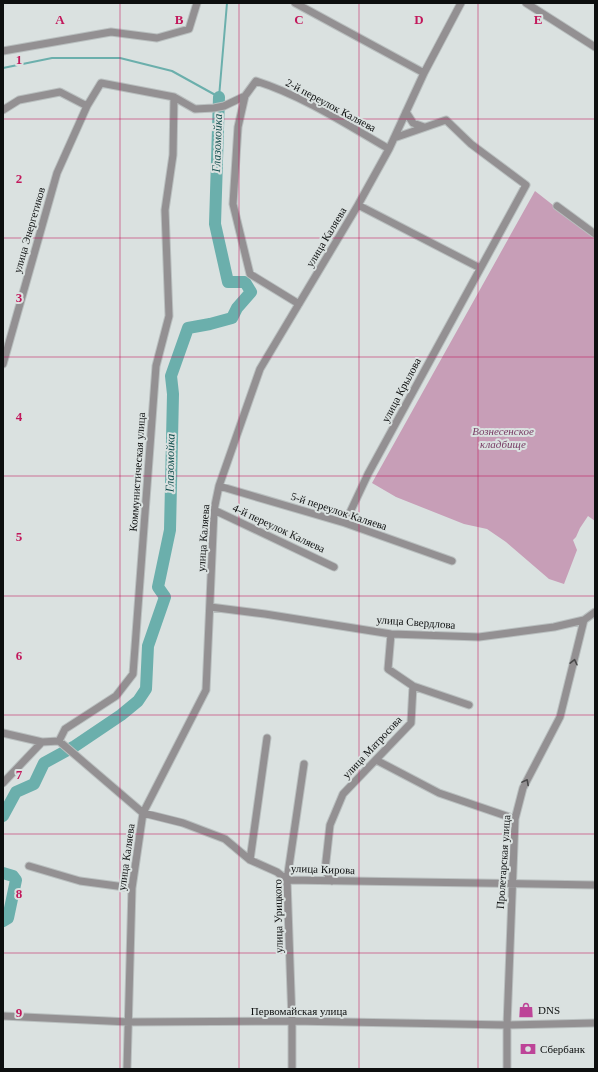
<svg xmlns="http://www.w3.org/2000/svg" width="598" height="1072" font-family="Georgia,serif">
  <style>
    .green { fill: #c79eb7 }
    .lines { fill: none; stroke-linecap: round; stroke-linejoin: round }
    .stream { stroke: #6bafac; stroke-width: 2 }
    .river { stroke: #6bafac; stroke-width: 12 }
    .minor-casing { stroke: #b9bfbf; stroke-width: 9 }
    .minor { stroke: #939092; stroke-width: 7 }
    .oneway { stroke: #49494a }
    .grid { fill: none; stroke: #c2185b; stroke-width: 1; stroke-opacity: 0.55 }
    .labels { text-anchor: middle; dominant-baseline: central; stroke-width: 4; stroke-linejoin: round; paint-order: stroke }
    .street-label { font-size: 11px; fill: #0d0f0f; stroke: #dae1e0 }
    .park-label { font-size: 11px; font-style: italic; fill: #773b63; stroke: #dae1e0 }
    .poi-label { font-size: 11px; fill: #0d0f0f; stroke: #dae1e0; text-anchor: start }
    .water-label { font-size: 12px; font-style: italic; fill: #114d4c; stroke: #dae1e0 }
    .grid-label { font-size: 13px; text-anchor: middle; font-weight: bold; fill: #c2185b; stroke: #dae1e0; stroke-width: 4; stroke-linejoin: round; paint-order: stroke }
  </style>
  <rect width="100%" height="100%" fill="#dae1e0"/>
  <path class="green" d="M 535,191 L 595,238 L 595,521 L 588,516 L 580,528 L 576,537 L 573,540 L 577,550 L 564,584 L 549,579 L 506,542 L 487,529 L 464,524 L 396,497 L 372,483 Z"/>
  <g class="lines">
    <path class="stream" d="M 3,68 L 52,58 L 120,58 L 172,71 L 219,97 L 227,3"/>
    <path class="river" d="M 3,816 L 16,792 L 34,784 L 44,763 L 75,746 L 121,715 L 138,701 L 146,689 L 148,646 L 165,597 L 158,587 L 170,530 L 173,394 L 171,376 L 188,328 L 210,324 L 232,318 L 237,308 L 251,292 L 245,282 L 228,282 L 215,224 L 219,97
      M 3,873 L 13,876 L 16,880 L 8,918 L 3,921"/>
    <defs>
      <path id="minor" d="M 295,3 L 424,73
        M 526,3 L 595,47
        M 3,51 L 111,32 L 157,38 L 189,29 L 197,3
        M 3,110 L 19,100 L 60,92 L 87,106
        M 406,112 L 413,123 L 424,127
        M 358,205 L 480,268
        M 557,206 L 595,234
        M 299,304 L 250,274 L 233,204 L 238,127 L 245,96 L 256,81 C 303,96 346,124 389,149
        M 3,364 L 57,173 L 87,106 L 101,83 L 174,97 L 195,109 L 214,108 L 224,106 L 245,96
        M 219,486 L 345,523 L 452,561
        M 214,510 L 334,567
        M 345,523 L 368,474 L 526,185 L 471,144 L 446,120 L 394,138
        M 210,607 L 265,614 L 391,634 L 479,637 L 554,627 L 584,620 L 595,612
        M 413,686 L 469,705
        M 3,733 L 42,742
        M 59,741 L 143,813 L 183,823 L 225,839 L 250,860 L 277,872 L 287,880 L 595,885
        M 376,760 L 439,793 L 515,819
        M 3,783 L 42,742 L 59,741 L 65,729 L 116,696 L 133,674 L 156,366 L 169,316 L 165,210 L 173,155 L 174,97
        M 250,860 L 267,738
        M 29,866 L 80,881 L 132,888
        M 332,881 L 325,870 L 330,825 L 343,794 L 411,723 L 413,686 L 388,669 L 391,634
        M 3,1016 L 129,1022 L 292,1021 L 507,1025 L 595,1023
        M 127,1069 L 132,888 L 143,813 L 206,690 L 214,510 L 219,486 L 260,369 L 358,205 L 389,149 L 424,73 L 461,3
        M 292,1069 L 292,1021 L 287,880 L 304,764
        M 507,1069 L 507,1025 L 515,819 L 523,788 L 560,717 L 584,620"/>
    </defs>
    <use href="#minor" class="minor-casing"/>
    <use href="#minor" class="minor"/>
  </g>
  <defs><path id="oneway-chevron" d="M-2-3.5L2.5 0L-2 3.5" fill="none" stroke-width="1.6" stroke-linecap="round" stroke-linejoin="round"/></defs>
  <g class="oneway">
    <use href="#oneway-chevron" transform="translate(574 662) rotate(-77)"/>
    <use href="#oneway-chevron" transform="translate(526 782) rotate(-62)"/>
  </g>
  <path class="grid" d="M 120,3 L 120,1069M 239,3 L 239,1069M 359,3 L 359,1069M 478,3 L 478,1069M 3,119 L 595,119M 3,238 L 595,238M 3,357 L 595,357M 3,476 L 595,476M 3,596 L 595,596M 3,715 L 595,715M 3,834 L 595,834M 3,953 L 595,953"/>
  <defs>
    <symbol id="shop-bare" viewBox="-9 -9 18 18"><path d="M-5-2.5h2.3a2.7 3.5 0 0 1 5.4 0H5L5.5 6h-11ZM-1.5-2.5h3a1.5 2.3 0 0 0-3 0Z" fill="#bd4498" stroke="#dae1e0" stroke-width="2.5" paint-order="stroke"/></symbol>
    <symbol id="bank-bare" viewBox="-9 -9 18 18"><path d="M-6-4H6V4H-6ZM0-2.3a2.3 2.3 0 1 0 0 4.6a2.3 2.3 0 1 0 0-4.6Z" fill="#bd4498" stroke="#dae1e0" stroke-width="2.5" paint-order="stroke"/></symbol>
  </defs>
  <g fill-rule="evenodd">
    <use href="#shop-bare" x="515" y="999" width="22" height="22"/>
    <use href="#bank-bare" x="517" y="1038" width="22" height="22"/>
  </g>
  <g class="labels">
    <g class="street-label">
      <text transform="translate(331 105) rotate(28)">2-й переулок Каляева</text>
      <text transform="translate(29 230) rotate(-74)">улица Энергетиков</text>
      <text transform="translate(326 237) rotate(-59)">улица Каляева</text>
      <text transform="translate(401 390) rotate(-62)">улица Крылова</text>
      <text transform="translate(137 472) rotate(-86)">Коммунистическая улица</text>
      <text transform="translate(339 511) rotate(18)">5-й переулок Каляева</text>
      <text transform="translate(279 528) rotate(25)">4-й переулок Каляева</text>
      <text transform="translate(203 538) rotate(-86)">улица Каляева</text>
      <text transform="translate(416 622) rotate(4)">улица Свердлова</text>
      <text transform="translate(372 747) rotate(-47)">улица Матросова</text>
      <text transform="translate(126 857) rotate(-82)">улица Каляева</text>
      <text transform="translate(503 862) rotate(-86)">Пролетарская улица</text>
      <text transform="translate(323 869) rotate(2)">улица Кирова</text>
      <text transform="translate(278 916) rotate(-91)">улица Урицкого</text>
      <text x="299" y="1011">Первомайская улица</text>
    </g>
    <g class="park-label">
      <text x="503" y="431">Вознесенское<tspan x="503" dy="13">кладбище</tspan></text>
    </g>
    <g class="poi-label">
      <text x="538" y="1010">DNS</text>
      <text x="540" y="1049">Сбербанк</text>
    </g>
    <g class="water-label">
      <text transform="translate(217 143) rotate(-88)">Глазомойка</text>
      <text transform="translate(170 463) rotate(-89)">Глазомойка</text>
    </g>
  </g>
  <g class="grid-label">
    <text x="60" y="24">A</text>
    <text x="179" y="24">B</text>
    <text x="299" y="24">C</text>
    <text x="419" y="24">D</text>
    <text x="538" y="24">E</text>
    <text x="19" y="64">1</text>
    <text x="19" y="183">2</text>
    <text x="19" y="302">3</text>
    <text x="19" y="421">4</text>
    <text x="19" y="541">5</text>
    <text x="19" y="660">6</text>
    <text x="19" y="779">7</text>
    <text x="19" y="898">8</text>
    <text x="19" y="1017">9</text>
  </g>
  <rect width="598" height="1072" fill="none" stroke="#0d0f0f" stroke-width="8"/>
</svg>
